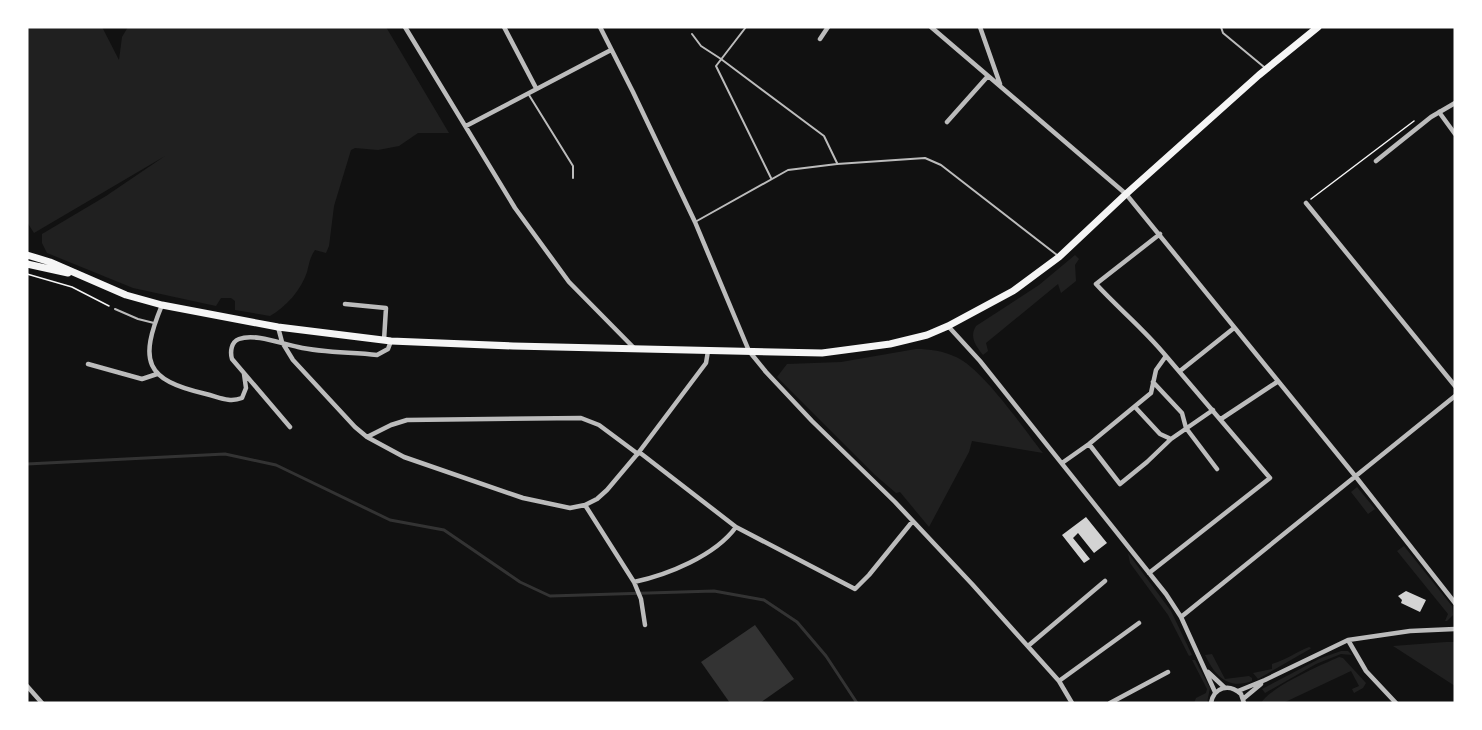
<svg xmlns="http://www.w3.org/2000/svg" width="1482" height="730" font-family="Arial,sans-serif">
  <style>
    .green { fill: #202020 }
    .water { fill: #333 }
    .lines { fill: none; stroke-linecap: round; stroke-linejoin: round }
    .stream { stroke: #333; stroke-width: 3 }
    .building { fill: #d3d3d3 }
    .path { stroke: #f5f5f5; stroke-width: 1.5 }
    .service { stroke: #bcbcbc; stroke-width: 2 }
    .minor { stroke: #bcbcbc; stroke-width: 4.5 }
    .secondary { stroke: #f5f5f5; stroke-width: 7 }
  </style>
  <rect width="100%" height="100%" fill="#111"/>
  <path class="green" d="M 27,27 L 102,27 L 119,60 L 122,37 L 128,27 L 386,27 L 449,133 L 418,133 L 399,146 L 378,150 L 355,148 L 351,150 L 334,206 L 329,246 L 326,253 L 315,250 C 310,257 309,264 307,272 C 301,290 286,307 270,316 L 235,310 L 235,301 L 231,298 L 221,298 L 216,306 L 133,288 L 47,253 L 42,243 L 42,234 L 106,196 L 165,156 L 34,233 L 27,222 Z
    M 1075,255 L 1079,259 L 1075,265 L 1076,281 L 1061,293 L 1058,284 L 986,343 L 988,351 L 983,355 C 976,346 969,337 976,326 L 1039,285 Z
    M 916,349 C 930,349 943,351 956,357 C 983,369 1023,428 1043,453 L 972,441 L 969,452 L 929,527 L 900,492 L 896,493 L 875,475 L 777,377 L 787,364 L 841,362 Z
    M 1357,487 L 1375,509 L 1368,514 L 1351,492 Z
    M 1404,546 L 1452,606 L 1453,615 L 1447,621 L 1445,621 L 1448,614 L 1397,551 Z
    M 1128,553 L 1171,611 L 1192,655 L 1189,656 L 1168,615 L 1130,563 Z
    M 1446,642 L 1455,642 L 1455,686 L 1393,646 Z
    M 1309,647 L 1311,648 L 1310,649 L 1258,679 L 1253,673 L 1272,669 L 1272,664 C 1286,660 1296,652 1309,647 Z
    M 1341,651 L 1348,651 L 1352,655 L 1341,654 L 1316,664 L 1265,693 L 1262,689 L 1321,658 Z
    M 1212,654 L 1225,679 L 1249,676 L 1252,678 L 1252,681 C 1228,690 1215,676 1205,655 Z
    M 1339,657 L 1343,658 L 1366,683 L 1363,688 L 1354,693 L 1352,689 L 1359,686 L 1351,671 L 1283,703 L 1261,703 C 1272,686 1319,666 1339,657 Z
    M 1192,660 L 1195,660 L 1210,688 L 1207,703 L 1194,703 L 1196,698 L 1206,693 L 1207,689 Z"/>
  <path class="water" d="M 755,625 L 794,679 L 760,703 L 730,703 L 701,662 Z"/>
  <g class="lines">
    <path class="stream" d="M 27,464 L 225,454 L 276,465 L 390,520 L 444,530 L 520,582 L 550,596 L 714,591 L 764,600 L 797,622 L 826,656 L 857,703"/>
  </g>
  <path class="building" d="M 1086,517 L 1107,543 L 1094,553 L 1078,533 L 1073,538 L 1090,559 L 1084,563 L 1062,535 Z
    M 1406,591 L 1426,600 L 1420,612 L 1401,603 L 1402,600 L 1398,596 Z"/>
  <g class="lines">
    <path class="path" d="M 1311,199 L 1414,121
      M 27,274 L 72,287 L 109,306"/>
    <path class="service" d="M 746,27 L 716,66 L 771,178
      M 1221,27 L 1223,33 L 1264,67
      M 692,34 L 701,46 L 721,59 L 824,136 L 837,163
      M 529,95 L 573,166 L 573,178
      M 695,222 L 788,170 L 837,164 L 925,158 L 941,165 L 1057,255
      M 115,309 L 138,319 L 154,323"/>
    <path class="minor" d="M 405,27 L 515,208 L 569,282 L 635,349
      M 504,27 L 536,88
      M 600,27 L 633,92 L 695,222 L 749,351 L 766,372 L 812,421 L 895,502 L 972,584 L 1059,681 L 1072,703
      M 931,27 L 1126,194 L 1356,477 L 1455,603
      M 980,27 L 1000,84
      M 820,39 L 828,27
      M 1439,112 L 1455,134
      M 947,122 L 988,76
      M 466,126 L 611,50
      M 1376,161 L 1431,117 L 1455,103
      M 1306,203 L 1455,386
      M 345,304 L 386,308 L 384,340
      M 162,305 C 139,361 144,380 206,394 C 219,397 229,403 242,398 L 246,388 L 244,374
      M 948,326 L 980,361 L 1166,594 L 1181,617 L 1215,692
      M 278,327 L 282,342 L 293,360 L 355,427 L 367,437 L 404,457 L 523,498 L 570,508 L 585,505 L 597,499 L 607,490 L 639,452 L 706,363 L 708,351
      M 88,364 L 142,379 L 157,374
      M 1180,371 L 1234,328
      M 1153,382 L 1182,413 L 1186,428 L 1217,469
      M 1135,407 L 1160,434 L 1171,439 L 1213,410
      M 1221,419 L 1277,382
      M 290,427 L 232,359 C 230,352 231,342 239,339 C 255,333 282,344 298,347 C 324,353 351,352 377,355 L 388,349 L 391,341
      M 367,437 L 391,425 L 407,420 L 581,418 L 599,425 L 638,454
      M 1089,444 L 1120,484 L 1147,462 L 1171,439
      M 639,452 L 736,527 L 855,589 L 869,575 L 912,522
      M 1062,463 L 1089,444 L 1151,393 L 1156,370 L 1166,356 C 1145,330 1119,309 1096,284 L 1160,234
      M 585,505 L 634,582 C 667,575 715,556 736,527
      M 1149,573 L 1270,478 L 1166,356
      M 634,582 L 641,599 L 645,625
      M 1181,617 L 1455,396
      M 1348,640 L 1366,671 L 1396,703
      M 1028,646 L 1105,581
      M 1208,672 L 1224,687
      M 1059,681 L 1139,623
      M 27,686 L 42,703
      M 1238,691 L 1265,680 L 1348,640 L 1410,631 L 1455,629
      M 1243,699 L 1261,684
      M 1110,703 L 1168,672
      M 1211,703 C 1214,687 1229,683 1241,694 L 1244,703"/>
    <path class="secondary" d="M 27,255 L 50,262 L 126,295 L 162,305 L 278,327 L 391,341 L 513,346 L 822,353 L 890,344 L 927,335 L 948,326 L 1013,291 L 1059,257 L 1126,194 L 1259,75 L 1318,27
      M 27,264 L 68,273"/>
  </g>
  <rect width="1482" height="730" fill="none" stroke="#ffffff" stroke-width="57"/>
</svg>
